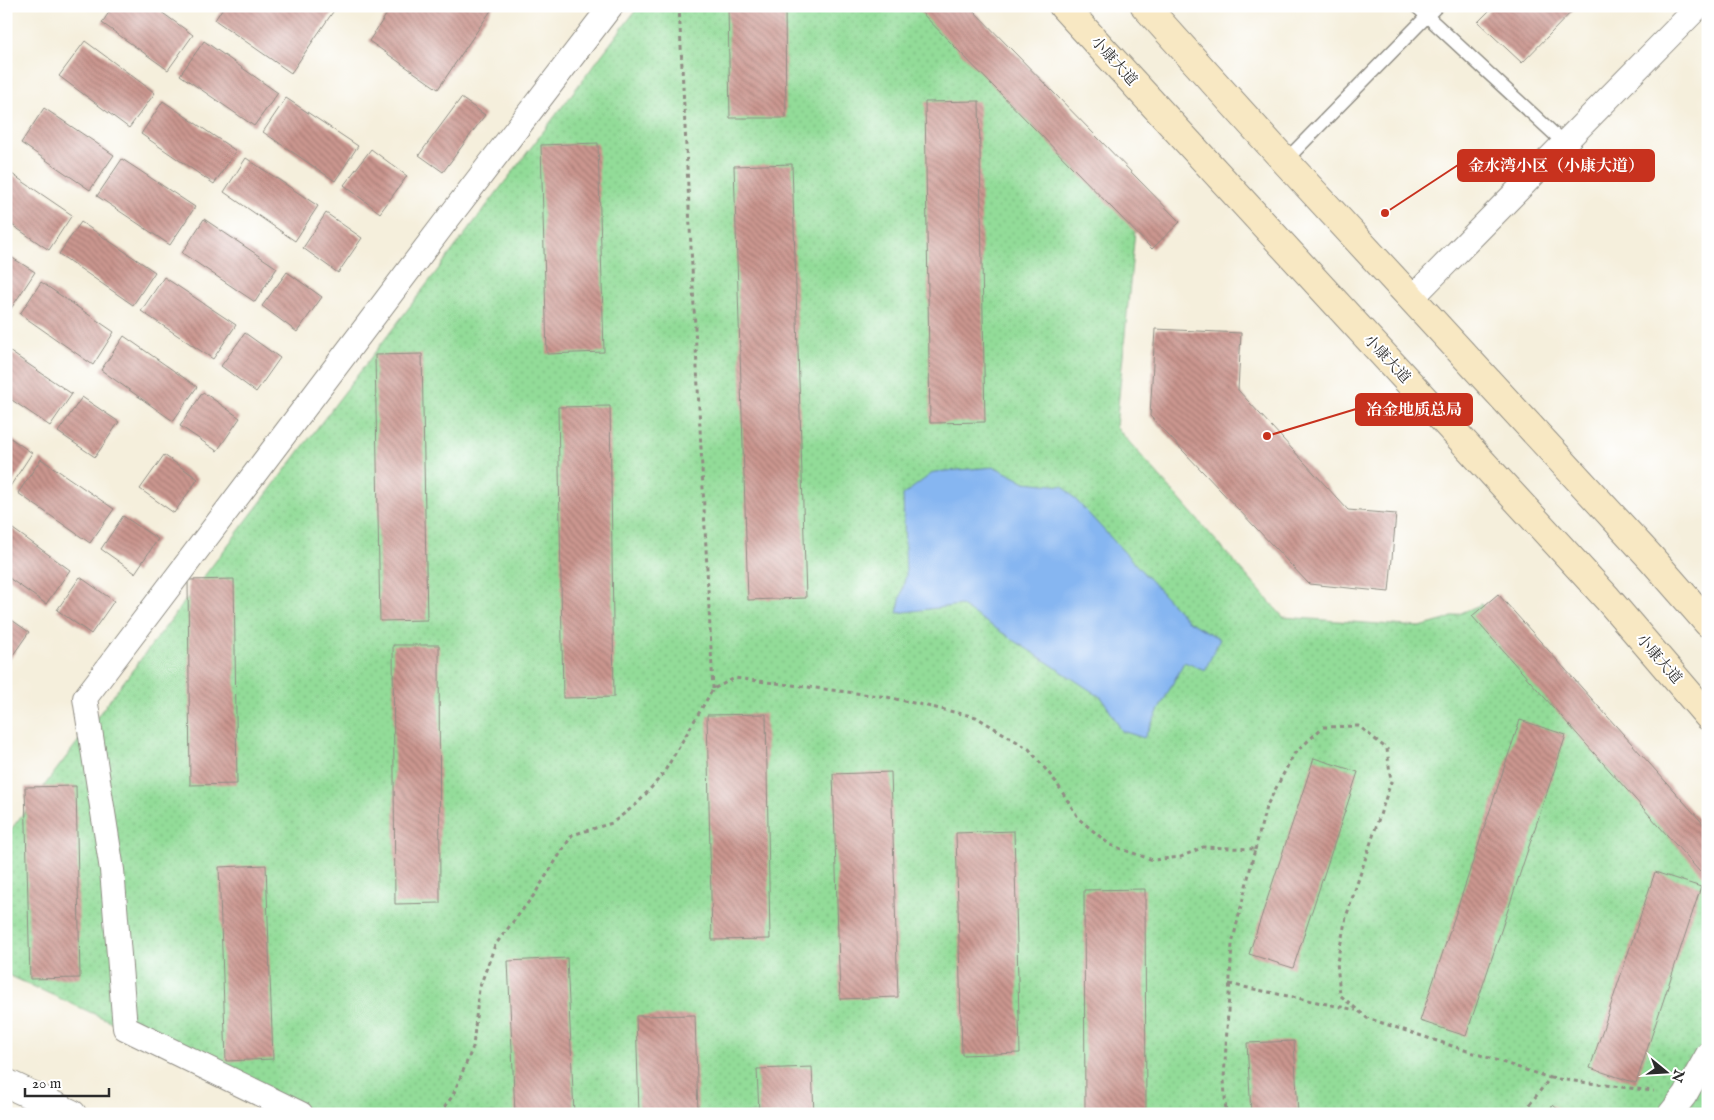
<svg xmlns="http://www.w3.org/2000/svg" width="1714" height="1120" font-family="'IM FELL English','Noto Serif SC',serif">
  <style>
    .green { fill: url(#green-dots); stroke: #5e8462 }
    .water { fill: #86b6f1; stroke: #58708e }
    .building { fill: url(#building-back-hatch) }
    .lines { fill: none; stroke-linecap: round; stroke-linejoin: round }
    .service-casing { stroke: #908d84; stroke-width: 15 }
    .minor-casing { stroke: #908d84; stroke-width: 26 }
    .tertiary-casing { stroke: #908d84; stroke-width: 30 }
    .secondary-casing { stroke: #908d84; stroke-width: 30 }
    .path { stroke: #908d84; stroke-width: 3; stroke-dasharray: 4 4; stroke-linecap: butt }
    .service { stroke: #fff; stroke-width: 12 }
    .minor { stroke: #fff; stroke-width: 24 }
    .tertiary { stroke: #fff; stroke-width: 28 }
    .secondary { stroke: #f8e8c3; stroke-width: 28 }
    .labels { text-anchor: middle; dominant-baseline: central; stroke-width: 4; stroke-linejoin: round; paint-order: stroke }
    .street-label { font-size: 15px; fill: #2b2b2b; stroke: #fff }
    .leader { fill: none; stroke: #c8321e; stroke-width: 2 }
    .callout-dot { fill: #c8321e; stroke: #fff; stroke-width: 2 }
    .callout { fill: #c8321e; stroke: #c8321e; stroke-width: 2 }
    .callout-label { font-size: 16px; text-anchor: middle; font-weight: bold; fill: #fff }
  </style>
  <defs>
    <pattern id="green-dots" width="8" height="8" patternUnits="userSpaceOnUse" patternTransform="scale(1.25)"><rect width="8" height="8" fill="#92dc98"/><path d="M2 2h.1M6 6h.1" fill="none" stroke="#7ebd83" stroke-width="1.8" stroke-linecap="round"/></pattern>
    <pattern id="building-back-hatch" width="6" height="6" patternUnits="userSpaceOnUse" patternTransform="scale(1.25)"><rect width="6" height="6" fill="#cb968f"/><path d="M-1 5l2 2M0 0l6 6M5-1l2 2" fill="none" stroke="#a57b75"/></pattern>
  </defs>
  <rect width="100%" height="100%" fill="#fff"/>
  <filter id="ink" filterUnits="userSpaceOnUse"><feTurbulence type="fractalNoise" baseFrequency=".02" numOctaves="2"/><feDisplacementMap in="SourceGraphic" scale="10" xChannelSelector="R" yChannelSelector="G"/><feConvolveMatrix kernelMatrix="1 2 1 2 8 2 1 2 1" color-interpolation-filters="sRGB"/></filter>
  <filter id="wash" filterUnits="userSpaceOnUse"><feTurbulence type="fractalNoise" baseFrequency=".0096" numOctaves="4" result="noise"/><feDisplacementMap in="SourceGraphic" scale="20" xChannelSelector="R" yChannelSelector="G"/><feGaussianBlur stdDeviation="1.12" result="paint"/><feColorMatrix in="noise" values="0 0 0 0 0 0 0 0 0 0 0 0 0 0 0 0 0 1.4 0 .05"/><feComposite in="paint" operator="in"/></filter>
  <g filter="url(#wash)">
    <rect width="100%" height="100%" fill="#f5efdc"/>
    <path class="green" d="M 639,6 L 920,6 L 1135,231 L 1116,427 L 1283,617 L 1420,627 L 1445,620 L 1482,604 L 1637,783 L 1708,861 L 1708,1114 L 315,1114 L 6,974 L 6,836 Z"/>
    <path class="water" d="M 995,467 L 1025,482 L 1063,486 L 1188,621 L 1220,639 L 1205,670 L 1184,662 L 1144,738 L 1122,731 L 1102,698 L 960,605 L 897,613 L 906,575 L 903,495 L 934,472 Z"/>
    <g id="blocks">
      <path class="building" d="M 113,6 L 153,6 L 193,35 L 168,70 L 102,23 Z
        M 224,6 L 337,6 L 291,73 L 215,20 Z
        M 392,6 L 494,6 L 438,89 L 369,41 Z
        M 728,6 L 785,6 L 786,118 L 730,118 Z
        M 915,6 L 969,6 L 1180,222 L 1152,249 Z
        M 1494,6 L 1577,6 L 1522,63 L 1478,22 Z
        M 85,41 L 155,93 L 129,128 L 59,76 Z
        M 204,41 L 278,93 L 254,126 L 180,75 Z
        M 286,98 L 358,146 L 335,181 L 263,132 Z
        M 461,98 L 485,115 L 443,172 L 419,155 Z
        M 163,101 L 236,151 L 214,184 L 141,134 Z
        M 979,101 L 985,422 L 930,423 L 925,102 Z
        M 44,108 L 114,155 L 90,190 L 21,143 Z
        M 598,143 L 604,352 L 547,354 L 541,145 Z
        M 371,149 L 407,176 L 380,213 L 344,185 Z
        M 246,158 L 318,206 L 295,241 L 224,192 Z
        M 122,159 L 195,207 L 170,245 L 97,196 Z
        M 792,164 L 806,598 L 748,600 L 734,166 Z
        M 6,170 L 72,215 L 49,250 L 6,221 Z
        M 326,213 L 362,238 L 338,273 L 303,248 Z
        M 204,219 L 277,268 L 255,302 L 182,253 Z
        M 81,222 L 155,272 L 133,305 L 59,254 Z
        M 6,254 L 35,272 L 10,310 L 6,308 Z
        M 287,272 L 322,297 L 297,332 L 262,306 Z
        M 164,277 L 236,325 L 213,359 L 141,311 Z
        M 41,282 L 114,332 L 93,365 L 20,314 Z
        M 1155,329 L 1241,333 L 1238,390 L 1348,510 L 1396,514 L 1389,592 L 1309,584 L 1150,416 Z
        M 245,333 L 280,358 L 256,392 L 221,366 Z
        M 124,336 L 197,387 L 173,421 L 101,370 Z
        M 6,349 L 72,394 L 50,426 L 6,396 Z
        M 422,354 L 427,620 L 380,621 L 375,355 Z
        M 203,392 L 240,418 L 217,451 L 180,426 Z
        M 82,397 L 119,422 L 95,457 L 58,432 Z
        M 610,406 L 614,697 L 563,698 L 558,407 Z
        M 6,435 L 32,453 L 9,488 L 6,486 Z
        M 164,455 L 198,479 L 174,513 L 140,489 Z
        M 41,459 L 114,509 L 90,543 L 18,493 Z
        M 123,516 L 158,539 L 135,573 L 101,549 Z
        M 6,524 L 70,570 L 46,604 L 6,576 Z
        M 80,577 L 114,601 L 91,634 L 57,610 Z
        M 234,579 L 237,784 L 190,785 L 188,580 Z
        M 1498,594 L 1708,829 L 1708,881 L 1472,616 Z
        M 6,616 L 29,632 L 6,665 Z
        M 393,645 L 439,645 L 440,903 L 395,904 Z
        M 766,714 L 770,939 L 712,940 L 707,715 Z
        M 1520,720 L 1566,735 L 1466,1036 L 1420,1021 Z
        M 1314,758 L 1358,772 L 1293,968 L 1249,954 Z
        M 891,772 L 898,997 L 840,999 L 833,774 Z
        M 76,786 L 80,978 L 30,979 L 25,787 Z
        M 1014,831 L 1020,1053 L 962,1055 L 956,833 Z
        M 266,865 L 273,1059 L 226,1061 L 219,867 Z
        M 1655,872 L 1701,887 L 1636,1083 L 1590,1068 Z
        M 1145,889 L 1146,1114 L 1085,1114 L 1084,890 Z
        M 567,958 L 574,1114 L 515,1114 L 508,961 Z
        M 695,1015 L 698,1114 L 639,1114 L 636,1016 Z
        M 1294,1041 L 1298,1114 L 1251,1114 L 1247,1043 Z
        M 812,1067 L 814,1114 L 759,1114 L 757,1069 Z
        M 1553,1105 L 1563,1114 L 1546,1114 Z"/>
    </g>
  </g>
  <g filter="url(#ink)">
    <use href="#blocks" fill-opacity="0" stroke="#908d84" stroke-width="1"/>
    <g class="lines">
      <defs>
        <path id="service" d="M 1416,6 L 1565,144
          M 1285,161 L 1437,6"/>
        <path id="minor" d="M 1411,299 L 1699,6
          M 301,1114 L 125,1028 L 112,870 L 85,698 L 443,225 L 611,6
          M 1670,1114 L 1685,1095 L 1708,1054"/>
        <path id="tertiary" d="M 6,1083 L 72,1114"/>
        <path id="secondary" d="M 1063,6 L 1607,598 L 1708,716
          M 1145,6 L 1285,161 L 1651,558 L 1708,623"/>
      </defs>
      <use href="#service" class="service-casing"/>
      <use href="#minor" class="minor-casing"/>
      <use href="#tertiary" class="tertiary-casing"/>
      <use href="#secondary" class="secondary-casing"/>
      <path class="path" d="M 679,6 L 713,689
        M 1255,850 L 1266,807 L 1294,754 L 1323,727 L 1359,726 L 1387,749 L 1391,782 L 1346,917 L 1337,962 L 1340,995 L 1367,1018 L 1550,1078 L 1526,1109 L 1518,1114
        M 1229,984 L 1356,1010
        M 1550,1078 L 1654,1091
        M 440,1114 L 453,1095 L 473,1047 L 479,989 L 495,945 L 534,895 L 572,835 L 612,823 L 638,803 L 663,774 L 713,689 L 735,678 L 887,697 L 976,717 L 1029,749 L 1056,782 L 1079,819 L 1110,845 L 1153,860 L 1181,857 L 1203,847 L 1255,849 L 1232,944 L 1224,1079 L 1226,1114"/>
      <use href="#service" class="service"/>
      <use href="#minor" class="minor"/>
      <use href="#tertiary" class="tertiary"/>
      <use href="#secondary" class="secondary"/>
    </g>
  </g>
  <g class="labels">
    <g class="street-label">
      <text transform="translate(1114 61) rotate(48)">小康大道</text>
      <text transform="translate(1387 359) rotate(47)">小康大道</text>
      <text transform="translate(1659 659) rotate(49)">小康大道</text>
    </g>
  </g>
  <path class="leader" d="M1385 213L1458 165M1267 436L1356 409"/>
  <g class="callout-dot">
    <circle cx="1385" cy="213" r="5"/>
    <circle cx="1267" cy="436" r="5"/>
  </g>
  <g class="callout">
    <rect x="1458" y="150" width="196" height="31" rx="5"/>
    <rect x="1356" y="394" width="116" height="31" rx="5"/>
  </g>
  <g class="callout-label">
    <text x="1556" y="171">金水湾小区（小康大道）</text>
    <text x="1414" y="415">冶金地质总局</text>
  </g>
  <rect width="1714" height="1120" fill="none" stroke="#fff" stroke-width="25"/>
  <g transform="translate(1666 1072) rotate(108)" stroke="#ffffff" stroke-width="4" paint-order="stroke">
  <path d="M0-4L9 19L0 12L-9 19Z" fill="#2b2b2b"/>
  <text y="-8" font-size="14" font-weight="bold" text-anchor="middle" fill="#2b2b2b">N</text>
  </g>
  <path d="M25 1088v8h84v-8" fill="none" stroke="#2b2b2b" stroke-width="2.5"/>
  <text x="32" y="1088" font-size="15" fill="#2b2b2b" stroke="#ffffff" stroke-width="4" paint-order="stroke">20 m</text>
</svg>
